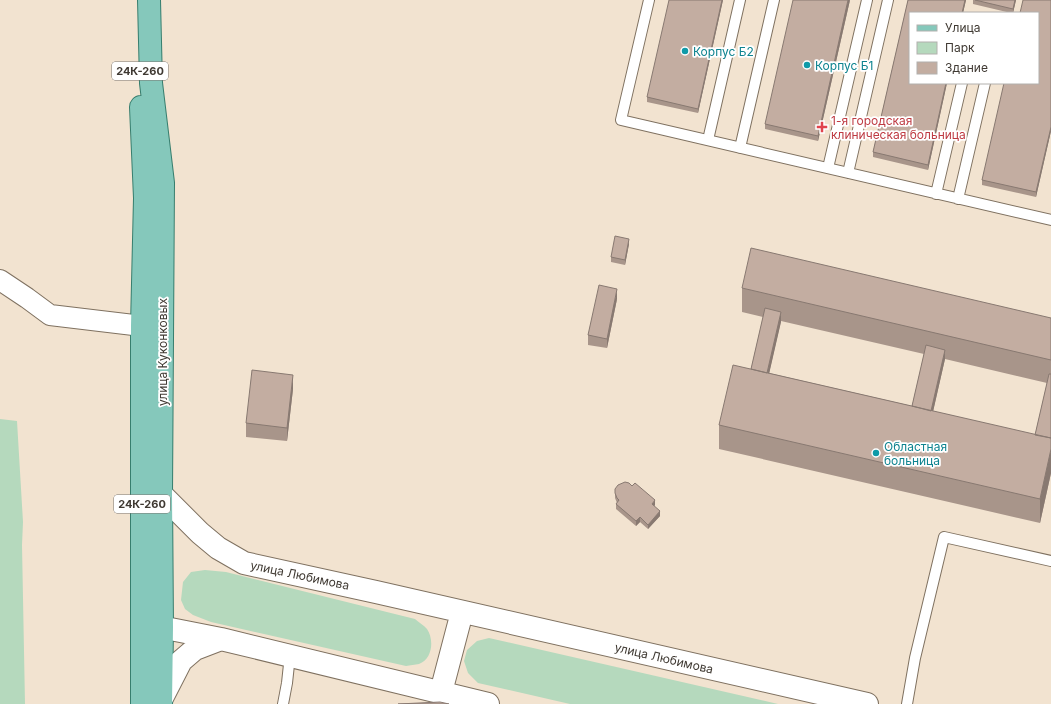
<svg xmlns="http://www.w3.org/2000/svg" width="1051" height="704" font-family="Inter,sans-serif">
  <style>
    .green { fill: #b5d9bd }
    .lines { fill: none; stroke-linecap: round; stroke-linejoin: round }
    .lane-casing { stroke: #7f7160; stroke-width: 12 }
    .street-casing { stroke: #7f7160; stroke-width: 22 }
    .secondary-casing { stroke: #7f7160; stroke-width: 24 }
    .primary-casing { stroke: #377e6e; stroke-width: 24 }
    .lane { stroke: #fff; stroke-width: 10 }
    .street { stroke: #fff; stroke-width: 20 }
    .secondary { stroke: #fff; stroke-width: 22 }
    .primary { stroke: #85c8bb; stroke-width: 22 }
    .wall { fill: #a8958a; fill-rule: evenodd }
    .shaded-wall { fill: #887971 }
    .building { fill: #c3ada1; stroke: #887971 }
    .culture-dot { fill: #0f9aa8; stroke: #fff; stroke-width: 1.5 }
    .health-dot { fill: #e0444e; stroke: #fff; stroke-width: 1.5 }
    .labels { text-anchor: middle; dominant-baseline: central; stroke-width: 3.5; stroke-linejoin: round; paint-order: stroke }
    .shield { fill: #fff; stroke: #797470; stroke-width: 1 }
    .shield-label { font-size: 11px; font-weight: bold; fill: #3f3932 }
    .culture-label { font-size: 12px; fill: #0d838f; stroke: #fff; text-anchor: start }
    .health-label { font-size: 12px; fill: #be3a42; stroke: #fff; text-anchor: start }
    .street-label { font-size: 12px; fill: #3f3932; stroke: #fff }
  </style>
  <rect width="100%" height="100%" fill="#f2e3d0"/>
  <path class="green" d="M 0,419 L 17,421 L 23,522 L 22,545 L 25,704 L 0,704 Z
    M 205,570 L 226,572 L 415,619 C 418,622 424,625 427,629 C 434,639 433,659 419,664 C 415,665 410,665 406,666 L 211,622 L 193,615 L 185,609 L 181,600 L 183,582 L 191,572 Z
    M 489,638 L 778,704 L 570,704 L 478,683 L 468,673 L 464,661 L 467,650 L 477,641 Z"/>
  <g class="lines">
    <defs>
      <path id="lane" d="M 649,0 L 621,120 L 1051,220
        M 708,140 L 740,0
        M 740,148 L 774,0
        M 828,168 L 867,0
        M 848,173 L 888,0
        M 936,194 L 962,83
        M 958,199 L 985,83
        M 283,704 L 287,683 L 290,655
        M 907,704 L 915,658 L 944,537 L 1051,561"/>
      <path id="street" d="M 0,280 L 27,298 L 50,315 L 142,326"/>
      <path id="secondary" d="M 161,494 L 200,533 L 218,548 L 244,563 L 376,592 L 867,704
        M 145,624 L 221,639 L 488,704
        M 441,692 L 462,612
        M 161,700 L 181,661 L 195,649 L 221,639"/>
      <path id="primary" d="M 149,0 L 151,83 L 163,183 L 161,494 L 162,627 L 161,704
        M 141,107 L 145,198 L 142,326 L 142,704"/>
    </defs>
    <use href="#lane" class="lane-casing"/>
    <use href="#street" class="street-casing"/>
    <use href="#secondary" class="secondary-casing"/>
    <use href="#primary" class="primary-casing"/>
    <use href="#lane" class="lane"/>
    <use href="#street" class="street"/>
    <use href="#secondary" class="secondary"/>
    <use href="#primary" class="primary"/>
  </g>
  <path class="wall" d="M 723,0 L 698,113 L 647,102 L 647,97 Z
    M 850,0 L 818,141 L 765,129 L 765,124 Z
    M 908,0 L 966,0 L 963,13 L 910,13 L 910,83 L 947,83 L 928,170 L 873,157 L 873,152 Z
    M 973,0 L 1016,0 L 1013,13 L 1011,13 L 973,4 Z
    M 1051,0 L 1051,131 L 1036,197 L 982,185 L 982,180 Z
    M 629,244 L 625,265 L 611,262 L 611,257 Z
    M 742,288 L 1051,318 L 1051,473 L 1040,523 L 719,449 L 719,425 L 751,369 L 763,317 L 742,312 ZM 781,321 L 924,354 L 912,406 L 769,373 ZM 945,359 L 1047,383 L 1035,435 L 933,411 Z
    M 617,299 L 607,348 L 588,345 L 588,335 Z
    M 293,389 L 287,441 L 246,437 L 246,423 Z
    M 615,493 L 655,505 L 654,506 L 660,516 L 648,529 L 640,522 L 636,526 L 616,509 L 616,504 L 617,503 L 615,498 Z"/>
  <path class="shaded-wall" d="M 722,0 L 723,0 L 698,113 L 698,109 Z
    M 848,0 L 850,0 L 818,141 L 818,136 Z
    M 965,0 L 966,0 L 963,13 L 962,13 Z
    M 1015,0 L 1016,0 L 1013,13 L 1013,9 Z
    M 946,83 L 947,83 L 928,170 L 928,165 Z
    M 1051,127 L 1051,131 L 1036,197 L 1036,192 Z
    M 629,239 L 629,244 L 625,265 L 625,260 Z
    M 617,289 L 617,299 L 607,348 L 607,339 Z
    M 781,312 L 781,322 L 764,396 L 764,387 Z
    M 945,350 L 945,359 L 928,434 L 928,424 Z
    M 293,375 L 293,389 L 287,441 L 287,428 Z
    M 1051,449 L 1051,473 L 1040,523 L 1040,499 Z
    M 655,500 L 655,505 L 652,509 L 652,504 Z
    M 660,511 L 660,516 L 648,529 L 648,525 Z
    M 640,517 L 640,522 L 636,526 L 636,521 Z"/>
  <path class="building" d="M 669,0 L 722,0 L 698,109 L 647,97 Z
    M 793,0 L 848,0 L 818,136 L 765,124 Z
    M 908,0 L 965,0 L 962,13 L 910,13 L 910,83 L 946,83 L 928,165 L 873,152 Z
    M 975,0 L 1015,0 L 1013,9 Z
    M 1023,0 L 1051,0 L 1051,127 L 1036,192 L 982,180 L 1004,83 L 1038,83 L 1038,13 L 1020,13 Z
    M 615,236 L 629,239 L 625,260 L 611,257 Z
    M 751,248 L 1051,318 L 1051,360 L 742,288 Z
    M 599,285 L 617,289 L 607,339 L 588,335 Z
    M 765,308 L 781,312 L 767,373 L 751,369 Z
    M 926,345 L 945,350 L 931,411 L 912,406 Z
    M 733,365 L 1051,438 L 1051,449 L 1040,499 L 719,425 Z
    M 252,370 L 293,375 L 287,428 L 246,423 Z
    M 1049,374 L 1051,374 L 1051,438 L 1035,435 Z
    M 625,482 L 629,483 L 632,486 L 635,483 L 655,500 L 652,504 L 660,511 L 648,525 L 640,517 L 636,521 L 616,504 L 619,500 L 617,498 L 615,493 L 615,489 L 618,485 Z
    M 440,702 L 449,704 L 398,704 Z"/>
  <g class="culture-dot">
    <circle cx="685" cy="51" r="4"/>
    <circle cx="807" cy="65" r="4"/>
    <circle cx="876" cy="453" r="4"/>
  </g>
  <path class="health-dot" d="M820 121h4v4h4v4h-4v4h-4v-4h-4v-4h4z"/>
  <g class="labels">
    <g class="shield">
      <rect x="112" y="62" width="56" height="18" rx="3"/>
      <rect x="114" y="495" width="56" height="18" rx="3"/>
    </g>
    <g class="shield-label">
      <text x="140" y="71">24К-260</text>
      <text x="142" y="504">24К-260</text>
    </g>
    <g class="culture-label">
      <text x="693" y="51">Корпус Б2</text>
      <text x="815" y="65">Корпус Б1</text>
      <text x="884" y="446">Областная<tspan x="884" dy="14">больница</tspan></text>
    </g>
    <g class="health-label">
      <text x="831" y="120">1-я городская<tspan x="831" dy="14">клиническая больница</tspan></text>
    </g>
    <g class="street-label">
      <text transform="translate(162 352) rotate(-90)">улица Куконковых</text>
      <text transform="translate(300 575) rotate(12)">улица Любимова</text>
      <text transform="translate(664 658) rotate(13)">улица Любимова</text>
    </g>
  </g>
  <rect x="909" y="12" width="130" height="72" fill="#ffffff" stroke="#b2b0ad"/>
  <rect x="917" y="25" width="20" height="6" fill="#85c8bb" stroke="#b2b0ad"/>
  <text x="945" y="32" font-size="12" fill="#3f3932">Улица</text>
  <rect x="917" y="42" width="20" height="12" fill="#b5d9bd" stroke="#b2b0ad"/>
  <text x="945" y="52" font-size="12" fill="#3f3932">Парк</text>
  <rect x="917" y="62" width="20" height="12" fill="#c3ada1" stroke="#b2b0ad"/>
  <text x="945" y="72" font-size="12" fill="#3f3932">Здание</text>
</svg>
